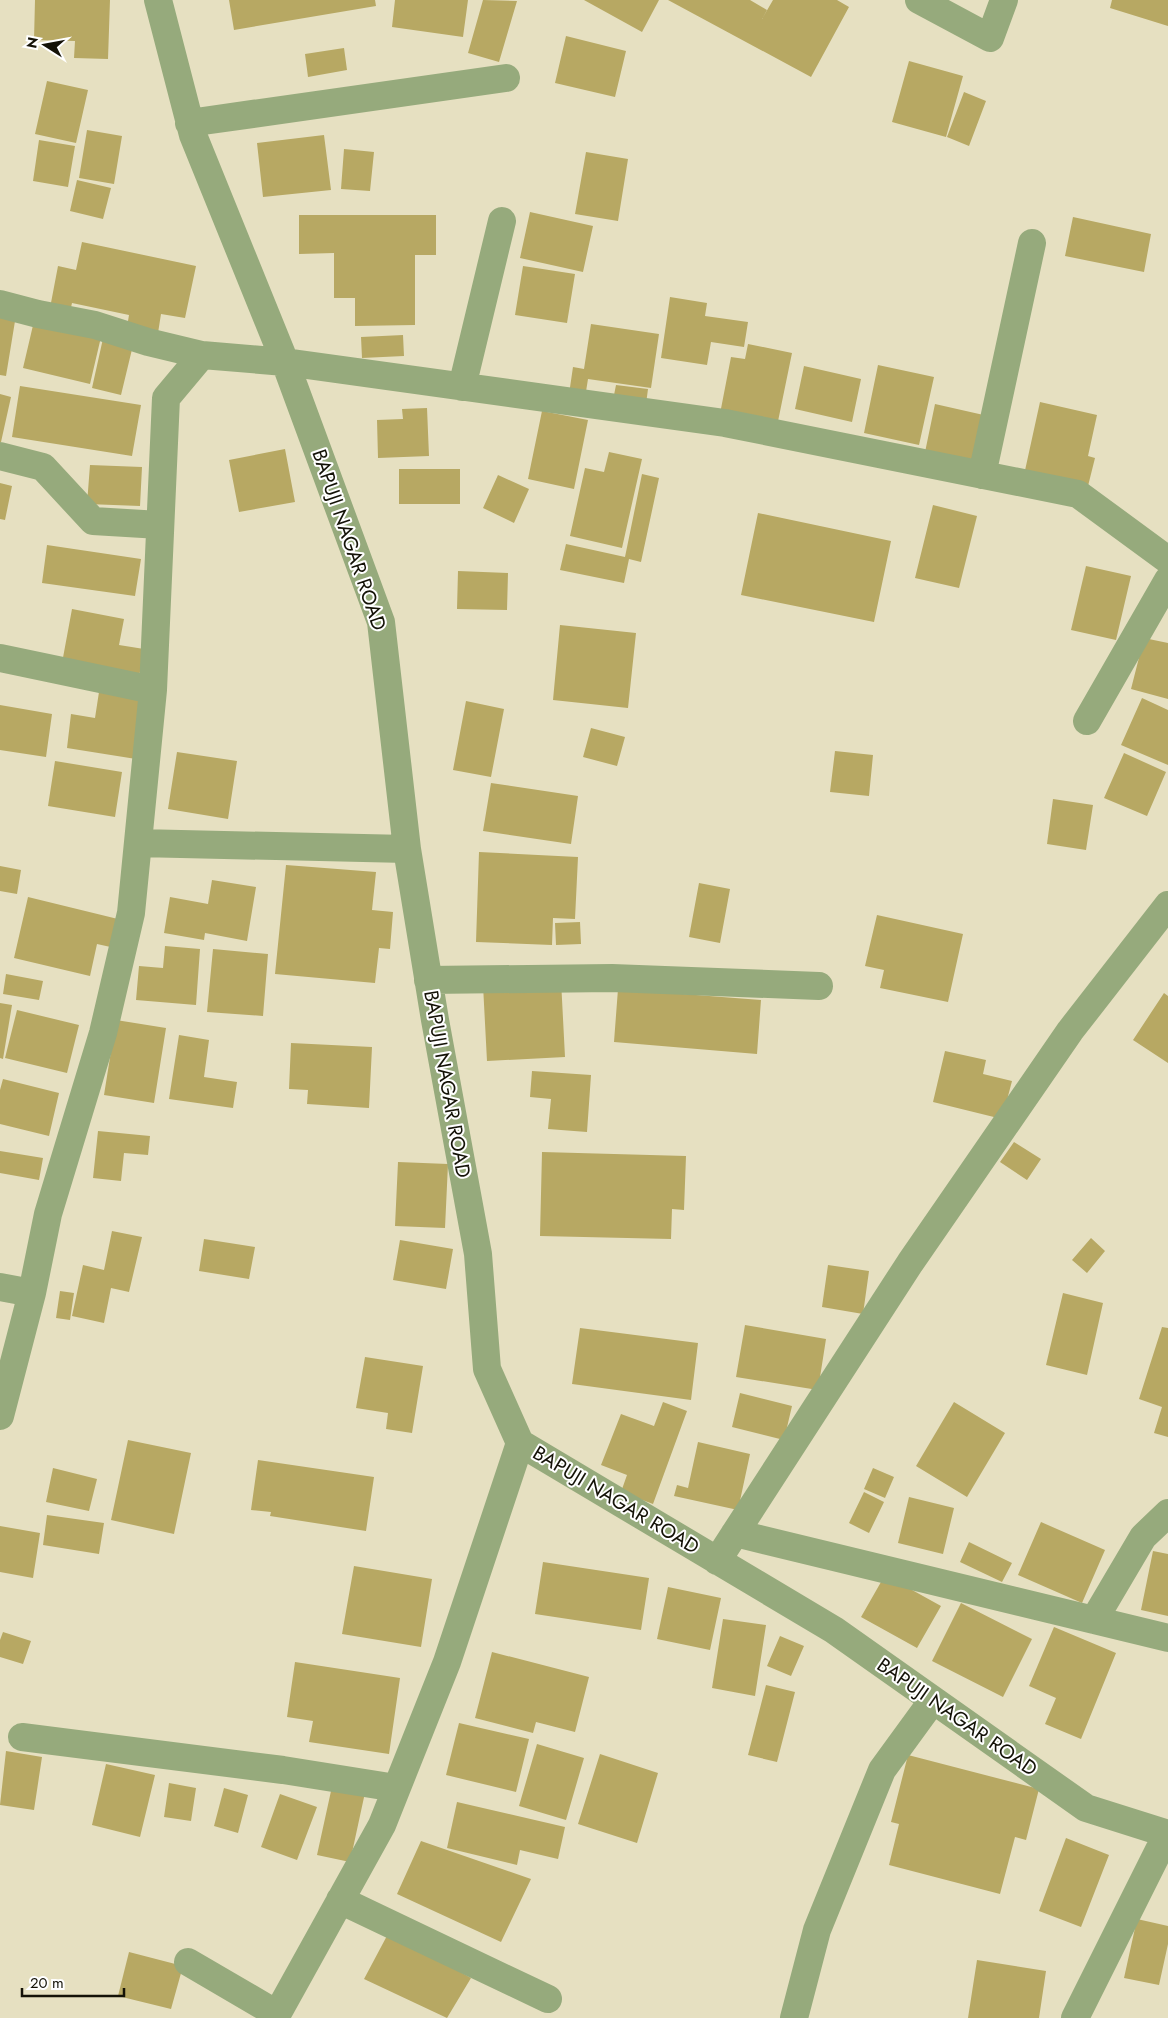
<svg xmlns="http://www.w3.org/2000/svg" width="1168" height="2018" font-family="Jost,sans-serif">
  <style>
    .building { fill: #b7a863 }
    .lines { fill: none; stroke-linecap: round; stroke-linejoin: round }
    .minor { stroke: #96aa7c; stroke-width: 28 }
    .labels { text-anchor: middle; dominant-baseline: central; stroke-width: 4; stroke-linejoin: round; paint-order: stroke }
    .street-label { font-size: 20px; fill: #141207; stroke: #fff }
  </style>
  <rect width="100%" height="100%" fill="#e6e0c1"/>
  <path class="building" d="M 35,0 L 110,0 L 108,59 L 74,58 L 75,41 L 34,40 Z
    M 229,0 L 375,0 L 376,6 L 234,30 Z
    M 395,0 L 468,0 L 463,37 L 392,27 Z
    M 483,0 L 517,1 L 499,62 L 468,53 Z
    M 584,0 L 659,0 L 642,32 Z
    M 668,0 L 750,0 L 767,10 L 762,19 L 773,0 L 837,0 L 849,7 L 811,77 Z
    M 1112,0 L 1168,0 L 1168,26 L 1110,8 Z
    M 566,36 L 626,51 L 615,97 L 555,83 Z
    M 344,48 L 347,70 L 308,77 L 305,54 Z
    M 909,61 L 963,76 L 946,137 L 892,122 Z
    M 47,81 L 88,90 L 76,143 L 35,134 Z
    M 964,92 L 986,101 L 969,146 L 947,137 Z
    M 87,130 L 122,136 L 114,184 L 79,178 Z
    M 324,135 L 331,190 L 263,197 L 257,143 Z
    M 39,140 L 75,146 L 68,187 L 33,181 Z
    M 344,149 L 374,152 L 370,191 L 341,189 Z
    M 586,152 L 628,159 L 618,221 L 575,214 Z
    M 77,180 L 111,188 L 103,219 L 70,211 Z
    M 530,212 L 593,226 L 583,272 L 520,258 Z
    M 299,215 L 436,215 L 436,255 L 415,255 L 415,325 L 355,326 L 355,298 L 334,298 L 334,253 L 299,254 Z
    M 1073,217 L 1151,234 L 1144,272 L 1065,256 Z
    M 82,242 L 196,266 L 185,318 L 161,314 L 158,333 L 127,327 L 129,315 L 72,303 L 70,312 L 50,308 L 58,266 L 76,270 Z
    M 523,266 L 575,274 L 567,323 L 515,315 Z
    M 670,297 L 707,303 L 705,316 L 748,322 L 744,347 L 711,342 L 707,365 L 661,358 Z
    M 0,313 L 16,315 L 6,376 L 0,375 Z
    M 34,321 L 101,337 L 90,384 L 23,368 Z
    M 591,324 L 659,334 L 651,388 L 588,379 L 584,404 L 568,401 L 573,367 L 584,369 Z
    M 104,334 L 134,341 L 121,395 L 92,388 Z
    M 403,335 L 404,356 L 362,358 L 361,337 Z
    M 748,344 L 792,353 L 776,431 L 719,419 L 731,357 L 745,359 Z
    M 878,365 L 934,377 L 919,445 L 864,433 Z
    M 804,366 L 861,379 L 852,422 L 795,409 Z
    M 616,385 L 648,389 L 646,404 L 613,400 Z
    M 20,386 L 141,405 L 132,456 L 12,437 Z
    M 0,394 L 11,397 L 1,442 L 0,442 Z
    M 1040,402 L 1097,415 L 1088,456 L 1095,458 L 1087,490 L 1024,475 Z
    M 935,404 L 988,416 L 977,468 L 924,457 Z
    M 427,408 L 429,456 L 378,458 L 377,420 L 403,419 L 402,409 Z
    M 542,411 L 588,420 L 574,489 L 528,479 Z
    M 285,449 L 295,502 L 239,512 L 229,460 Z
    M 609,452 L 642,459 L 622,548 L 570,536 L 585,468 L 604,472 Z
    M 90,465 L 142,467 L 140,506 L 87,504 Z
    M 399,469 L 460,469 L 460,504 L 399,504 Z
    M 642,474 L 659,478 L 641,562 L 629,559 L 624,583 L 560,570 L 566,544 L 625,557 Z
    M 498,475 L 529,489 L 514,523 L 483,508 Z
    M 0,483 L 12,486 L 5,520 L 0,519 Z
    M 933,505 L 977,516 L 959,588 L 915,578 Z
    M 758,513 L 891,541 L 874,622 L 741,595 Z
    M 47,545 L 141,559 L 135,596 L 42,583 Z
    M 1086,566 L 1131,576 L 1116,640 L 1071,630 Z
    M 458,571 L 508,573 L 507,610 L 457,609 Z
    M 72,609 L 124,619 L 119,645 L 144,649 L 139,677 L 62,663 Z
    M 560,625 L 636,633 L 628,708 L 553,700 Z
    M 1144,638 L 1168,643 L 1168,699 L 1131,689 Z
    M 99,692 L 145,699 L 136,759 L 67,748 L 71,714 L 95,718 Z
    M 1142,698 L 1168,710 L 1168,765 L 1121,745 Z
    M 466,701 L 504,709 L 491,777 L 453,770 Z
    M 0,705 L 52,714 L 46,757 L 0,750 Z
    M 591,728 L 625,737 L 617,766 L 583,757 Z
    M 835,751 L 873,755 L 869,796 L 830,792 Z
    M 177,752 L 237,761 L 228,819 L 168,809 Z
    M 1124,753 L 1166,772 L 1147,816 L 1104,798 Z
    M 55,761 L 122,772 L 115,817 L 48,806 Z
    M 491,783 L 578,796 L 571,844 L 483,831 Z
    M 1053,799 L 1093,805 L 1086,850 L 1047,844 Z
    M 479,852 L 578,857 L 575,919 L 553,918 L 552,945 L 476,942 Z
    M 286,865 L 376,872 L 372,910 L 393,912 L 390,949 L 379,948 L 375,983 L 275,974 Z
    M 0,866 L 21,870 L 17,894 L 0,891 Z
    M 212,880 L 256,887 L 247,941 L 205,933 L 204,940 L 164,933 L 170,897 L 208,904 Z
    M 699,883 L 730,889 L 720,943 L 689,937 Z
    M 28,897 L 122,920 L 115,948 L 97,944 L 90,976 L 14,958 Z
    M 877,915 L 963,934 L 948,1002 L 880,988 L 884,970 L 865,966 Z
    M 580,922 L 581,944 L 556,945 L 555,923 Z
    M 165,946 L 200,949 L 196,1005 L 136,1000 L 139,966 L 163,968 Z
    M 213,949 L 268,954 L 263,1016 L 207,1012 Z
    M 6,974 L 43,981 L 39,1000 L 3,994 Z
    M 561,980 L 565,1057 L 487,1061 L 483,985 Z
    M 618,989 L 761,1000 L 757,1054 L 614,1042 Z
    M 1164,993 L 1168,996 L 1168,1063 L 1133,1040 Z
    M 0,1003 L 12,1005 L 3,1059 L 0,1058 Z
    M 17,1010 L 79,1025 L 67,1073 L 5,1058 Z
    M 116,1020 L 166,1028 L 154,1103 L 104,1095 Z
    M 179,1035 L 209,1040 L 204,1077 L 237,1082 L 233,1108 L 169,1099 Z
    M 291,1043 L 372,1047 L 369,1108 L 307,1104 L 308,1090 L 289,1089 Z
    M 945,1051 L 986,1060 L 983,1074 L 1012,1081 L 1002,1119 L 933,1102 Z
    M 532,1071 L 591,1075 L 587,1132 L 548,1129 L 551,1099 L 530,1097 Z
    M 3,1079 L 59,1093 L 49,1136 L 0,1124 L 0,1090 Z
    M 98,1131 L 150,1136 L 148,1155 L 124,1153 L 121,1181 L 93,1178 Z
    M 1014,1142 L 1041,1159 L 1027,1180 L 1000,1162 Z
    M 0,1151 L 43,1158 L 39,1180 L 0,1173 Z
    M 542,1152 L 686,1156 L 684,1210 L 672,1209 L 671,1239 L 540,1236 Z
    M 398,1162 L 448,1164 L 445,1228 L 395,1226 Z
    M 112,1231 L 142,1237 L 129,1292 L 111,1288 L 104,1323 L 72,1316 L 83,1265 L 104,1270 Z
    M 1091,1238 L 1105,1251 L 1087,1273 L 1072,1260 Z
    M 204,1239 L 255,1247 L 249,1279 L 199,1271 Z
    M 400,1240 L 453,1249 L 446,1289 L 393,1280 Z
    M 828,1265 L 869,1271 L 863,1314 L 822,1307 Z
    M 60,1291 L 74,1293 L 70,1320 L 56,1318 Z
    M 1063,1293 L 1103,1303 L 1087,1375 L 1046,1365 Z
    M 745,1325 L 826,1339 L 818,1390 L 736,1377 Z
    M 1162,1327 L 1168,1328 L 1168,1437 L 1154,1433 L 1162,1407 L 1139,1399 Z
    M 580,1328 L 698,1343 L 691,1400 L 572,1384 Z
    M 365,1357 L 423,1366 L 412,1433 L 386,1429 L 388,1413 L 356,1408 Z
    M 740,1393 L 792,1406 L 784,1440 L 732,1427 Z
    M 663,1402 L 687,1411 L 653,1504 L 621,1492 L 627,1475 L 601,1465 L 621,1414 L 654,1426 Z
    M 954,1402 L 1005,1433 L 967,1497 L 916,1466 Z
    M 128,1440 L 191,1453 L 174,1534 L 111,1520 Z
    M 698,1442 L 750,1454 L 738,1510 L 674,1496 L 677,1485 L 688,1488 Z
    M 258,1460 L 374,1477 L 366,1531 L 270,1516 L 271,1512 L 251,1510 Z
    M 53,1468 L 97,1479 L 89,1511 L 46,1502 Z
    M 873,1468 L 894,1477 L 885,1498 L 864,1489 Z
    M 864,1492 L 884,1502 L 869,1533 L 849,1523 Z
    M 909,1497 L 954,1508 L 943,1554 L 898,1543 Z
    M 47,1515 L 104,1523 L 99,1554 L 43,1545 Z
    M 1041,1522 L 1105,1550 L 1082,1603 L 1018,1575 Z
    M 0,1526 L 40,1533 L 33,1578 L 0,1572 Z
    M 969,1542 L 1012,1563 L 1002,1582 L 960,1562 Z
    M 1153,1551 L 1168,1554 L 1168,1616 L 1141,1610 Z
    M 543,1562 L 649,1578 L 641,1630 L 535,1614 Z
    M 354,1566 L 432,1579 L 421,1647 L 342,1634 Z
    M 885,1575 L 941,1606 L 917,1648 L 861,1617 Z
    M 668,1587 L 721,1598 L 710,1650 L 657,1639 Z
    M 961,1603 L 1032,1639 L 1003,1697 L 932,1661 Z
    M 723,1619 L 766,1625 L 755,1696 L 712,1688 Z
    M 1054,1627 L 1116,1653 L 1081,1739 L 1045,1724 L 1056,1698 L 1029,1686 Z
    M 3,1632 L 31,1641 L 23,1664 L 0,1657 L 0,1640 Z
    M 780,1636 L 804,1646 L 791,1676 L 767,1666 Z
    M 492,1652 L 589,1677 L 575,1732 L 536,1722 L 533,1733 L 475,1718 Z
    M 295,1662 L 400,1678 L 389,1754 L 309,1742 L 313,1721 L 287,1717 Z
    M 766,1685 L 795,1692 L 777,1762 L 748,1755 Z
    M 459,1723 L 529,1739 L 516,1792 L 446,1775 Z
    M 537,1744 L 584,1758 L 566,1820 L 519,1806 Z
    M 6,1751 L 42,1757 L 34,1810 L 0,1805 Z
    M 600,1754 L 658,1773 L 637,1843 L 578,1824 Z
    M 908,1755 L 1039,1789 L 1026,1840 L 1015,1837 L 1000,1894 L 889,1865 L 899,1824 L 891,1822 Z
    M 106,1764 L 155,1775 L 140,1837 L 92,1825 Z
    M 333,1782 L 366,1788 L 350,1862 L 317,1855 Z
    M 169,1783 L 196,1788 L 191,1821 L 164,1817 Z
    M 224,1788 L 248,1795 L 238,1833 L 214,1826 Z
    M 280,1794 L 317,1807 L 297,1860 L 261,1847 Z
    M 457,1802 L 565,1827 L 558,1859 L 520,1850 L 517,1865 L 447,1848 Z
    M 1066,1838 L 1109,1855 L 1081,1927 L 1039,1911 Z
    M 421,1841 L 531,1879 L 501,1942 L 397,1894 Z
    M 1137,1919 L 1168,1926 L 1168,1944 L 1159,1985 L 1124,1978 Z
    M 389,1932 L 471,1978 L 447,2018 L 364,1979 Z
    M 129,1952 L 183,1966 L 171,2009 L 118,1996 Z
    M 977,1960 L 1046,1971 L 1039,2018 L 968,2018 Z"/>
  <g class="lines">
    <path class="minor" d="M 158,0 L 193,135 L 285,362 L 381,622 L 407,849 L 435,1020 L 478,1254 L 487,1369 L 520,1443 L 834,1630 L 1086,1808 L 1168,1834
      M 919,0 L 990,38 L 1004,0
      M 189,123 L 506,78
      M 0,304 L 38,314 L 95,325 L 148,342 L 202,355
      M 462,387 L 502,221
      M 0,456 L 43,467 L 93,521 L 160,525
      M 982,475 L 1032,243
      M 0,658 L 153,690
      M 1087,721 L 1168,580
      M 138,843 L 407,849
      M 428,980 L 612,978 L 819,986
      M 0,1287 L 32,1293
      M 0,1416 L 32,1293 L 48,1214 L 103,1033 L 131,913 L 153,690 L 166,398 L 202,355 L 285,362 L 725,423 L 1078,494 L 1168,560
      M 735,1533 L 1168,1638
      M 717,1561 L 910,1263 L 1070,1031 L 1168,905
      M 1094,1620 L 1143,1537 L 1168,1513
      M 22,1737 L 283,1770 L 396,1788
      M 340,1900 L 548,1999
      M 188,1962 L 277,2014
      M 275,2018 L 382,1825 L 447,1662 L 520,1443
      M 794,2018 L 817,1930 L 882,1770 L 933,1700
      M 1075,2018 L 1167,1834"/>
  </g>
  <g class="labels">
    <g class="street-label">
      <text transform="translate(349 540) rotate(71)">BAPUJI NAGAR ROAD</text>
      <text transform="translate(447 1084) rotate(80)">BAPUJI NAGAR ROAD</text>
      <text transform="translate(616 1500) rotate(31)">BAPUJI NAGAR ROAD</text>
      <text transform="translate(957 1717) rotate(35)">BAPUJI NAGAR ROAD</text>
    </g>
  </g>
  <g transform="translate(45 45) rotate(281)" stroke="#ffffff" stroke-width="4" paint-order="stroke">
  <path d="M0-4L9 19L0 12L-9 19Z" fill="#141207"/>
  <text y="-8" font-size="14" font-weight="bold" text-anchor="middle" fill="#141207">N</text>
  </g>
  <path d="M22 1988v8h102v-8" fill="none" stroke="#141207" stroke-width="2.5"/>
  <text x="30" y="1988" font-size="15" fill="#141207" stroke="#ffffff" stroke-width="4" paint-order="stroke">20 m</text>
</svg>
